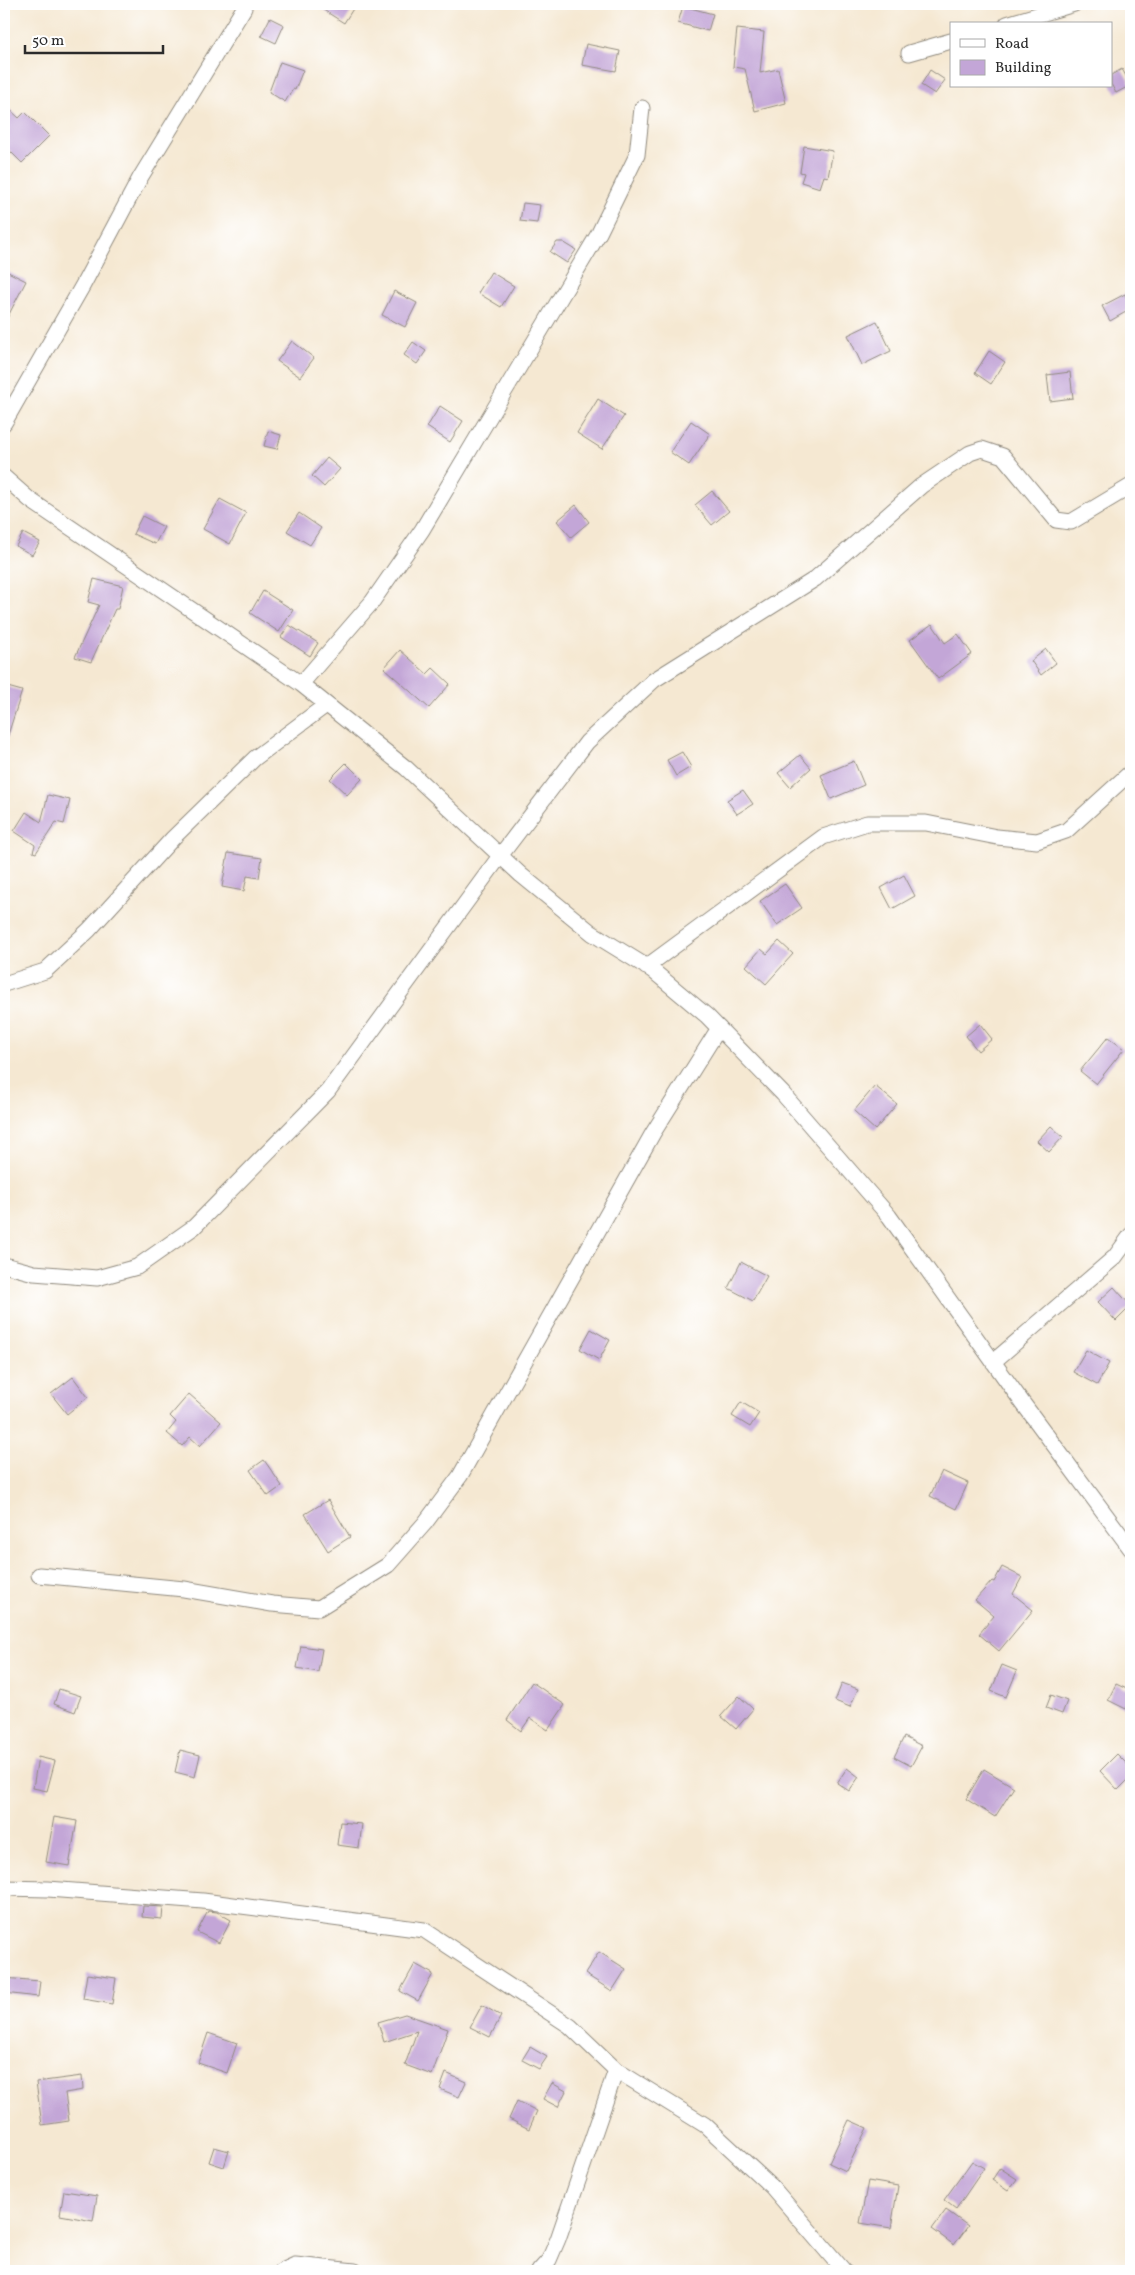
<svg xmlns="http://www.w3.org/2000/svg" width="1135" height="2275" font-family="Vollkorn,serif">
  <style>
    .building { fill: #c3a6d7 }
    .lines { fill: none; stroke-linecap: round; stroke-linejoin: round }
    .street-casing { stroke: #908a7e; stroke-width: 17 }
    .street { stroke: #fff; stroke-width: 15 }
  </style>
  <rect width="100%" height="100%" fill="#fff"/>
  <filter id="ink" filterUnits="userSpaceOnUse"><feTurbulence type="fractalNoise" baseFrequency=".02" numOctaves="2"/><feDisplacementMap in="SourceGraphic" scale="10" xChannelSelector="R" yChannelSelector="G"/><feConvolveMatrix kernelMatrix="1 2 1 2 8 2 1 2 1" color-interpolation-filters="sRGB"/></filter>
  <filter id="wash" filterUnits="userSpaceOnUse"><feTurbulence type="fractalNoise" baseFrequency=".0096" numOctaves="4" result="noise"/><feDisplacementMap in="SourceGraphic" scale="20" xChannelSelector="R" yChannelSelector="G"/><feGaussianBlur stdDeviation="1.12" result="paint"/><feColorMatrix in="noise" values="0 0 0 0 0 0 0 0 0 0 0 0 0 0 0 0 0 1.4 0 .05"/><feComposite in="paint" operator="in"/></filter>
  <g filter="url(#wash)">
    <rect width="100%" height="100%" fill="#f5e8d2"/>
    <g id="blocks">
      <path class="building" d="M 314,4 L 356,4 L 344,23 Z
        M 683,6 L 713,14 L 708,31 L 678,23 Z
        M 270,18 L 284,25 L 276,43 L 261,36 Z
        M 737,29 L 764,32 L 760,73 L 778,69 L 786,103 L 755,111 L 745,69 L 733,67 Z
        M 586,44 L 620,51 L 616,71 L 582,65 Z
        M 280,62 L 303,70 L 295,90 L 293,89 L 285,102 L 269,92 Z
        M 1122,69 L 1131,85 L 1116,93 L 1111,84 L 1111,75 Z
        M 930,70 L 945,80 L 935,94 L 921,85 Z
        M 4,104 L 19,118 L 25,112 L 49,136 L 22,163 L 4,145 Z
        M 804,146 L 833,151 L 828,177 L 824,176 L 820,188 L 801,182 L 804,173 L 800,172 Z
        M 523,203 L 540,205 L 537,223 L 520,221 Z
        M 557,242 L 563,242 L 576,250 L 567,263 L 550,252 Z
        M 4,270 L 26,281 L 4,324 Z
        M 491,272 L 514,286 L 501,307 L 478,293 Z
        M 394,291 L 417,303 L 405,327 L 382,315 Z
        M 1125,294 L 1131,309 L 1110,321 L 1102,306 Z
        M 877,321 L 891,351 L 862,365 L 848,335 Z
        M 292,341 L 314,358 L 300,377 L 277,361 Z
        M 413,342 L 426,351 L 417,364 L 404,355 Z
        M 989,351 L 1005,362 L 991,384 L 975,373 Z
        M 1070,372 L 1073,398 L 1050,401 L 1047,375 Z
        M 598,399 L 624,416 L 602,449 L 577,433 Z
        M 440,406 L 463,421 L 450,442 L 427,427 Z
        M 691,421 L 710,434 L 689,465 L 670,452 Z
        M 268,431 L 281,435 L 277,449 L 264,446 Z
        M 327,458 L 340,469 L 324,487 L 312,476 Z
        M 712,491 L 729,511 L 712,525 L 695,505 Z
        M 220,499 L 246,513 L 230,544 L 203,529 Z
        M 576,505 L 589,522 L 571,537 L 557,521 Z
        M 299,513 L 321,528 L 310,545 L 287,531 Z
        M 142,516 L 164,527 L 155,544 L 133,534 Z
        M 23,533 L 40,542 L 32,555 L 16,546 Z
        M 94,579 L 123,586 L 118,609 L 115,609 L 91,662 L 75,657 L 99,605 L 88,602 Z
        M 263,591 L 293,610 L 279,632 L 250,613 Z
        M 932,624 L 945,643 L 958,634 L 972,654 L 938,679 L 910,640 Z
        M 289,625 L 318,643 L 310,656 L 281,637 Z
        M 1046,649 L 1056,663 L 1041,675 L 1031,661 Z
        M 400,650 L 427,674 L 433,668 L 450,684 L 429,708 L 384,668 Z
        M 4,686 L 22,691 L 7,738 L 4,738 Z
        M 682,752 L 691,767 L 676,776 L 667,760 Z
        M 800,755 L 811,768 L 790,787 L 778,773 Z
        M 854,761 L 864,785 L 831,799 L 821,775 Z
        M 346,763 L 362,779 L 347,795 L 330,779 Z
        M 743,790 L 753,804 L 737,814 L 727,800 Z
        M 48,795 L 70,800 L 64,824 L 56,822 L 36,853 L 33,852 L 35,845 L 14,831 L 26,812 L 41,822 Z
        M 228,853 L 262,858 L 259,878 L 247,876 L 244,891 L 222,887 Z
        M 904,875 L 915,896 L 892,909 L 881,888 Z
        M 785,884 L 802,908 L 777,925 L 760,901 Z
        M 779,941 L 793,954 L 766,984 L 746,966 L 761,949 L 767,954 Z
        M 980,1024 L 992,1039 L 978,1051 L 966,1036 Z
        M 1108,1037 L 1124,1049 L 1096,1084 L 1080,1071 Z
        M 875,1086 L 897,1104 L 875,1130 L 854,1111 Z
        M 1051,1126 L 1063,1137 L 1049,1152 L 1037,1141 Z
        M 741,1262 L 767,1276 L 753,1301 L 728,1288 Z
        M 1114,1287 L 1131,1306 L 1116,1321 L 1098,1302 Z
        M 591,1329 L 610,1340 L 599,1360 L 580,1349 Z
        M 1086,1350 L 1109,1363 L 1097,1385 L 1073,1372 Z
        M 73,1377 L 88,1397 L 67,1414 L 51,1394 Z
        M 189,1394 L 221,1422 L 200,1446 L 190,1437 L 182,1446 L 167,1433 L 176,1422 L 170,1416 Z
        M 741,1402 L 759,1413 L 750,1427 L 732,1416 Z
        M 264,1460 L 282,1486 L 268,1496 L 250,1470 Z
        M 942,1471 L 968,1483 L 956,1509 L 930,1496 Z
        M 328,1500 L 350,1537 L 328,1551 L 305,1514 Z
        M 1002,1567 L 1022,1577 L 1013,1594 L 1033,1610 L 999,1651 L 979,1634 L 994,1616 L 975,1600 L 992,1581 L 994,1582 Z
        M 301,1646 L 322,1649 L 318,1672 L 297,1668 Z
        M 1002,1665 L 1017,1671 L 1006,1697 L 991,1691 Z
        M 532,1682 L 565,1705 L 548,1730 L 530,1718 L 521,1731 L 507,1720 Z
        M 842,1683 L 858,1689 L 850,1707 L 835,1701 Z
        M 1116,1684 L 1131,1691 L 1131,1699 L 1126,1709 L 1108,1700 Z
        M 59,1689 L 81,1696 L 75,1712 L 54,1704 Z
        M 1051,1695 L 1067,1701 L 1062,1714 L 1046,1708 Z
        M 739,1696 L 753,1709 L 736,1729 L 721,1716 Z
        M 904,1737 L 922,1746 L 911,1766 L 894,1757 Z
        M 180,1750 L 200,1755 L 195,1777 L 175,1772 Z
        M 1117,1754 L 1131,1768 L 1131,1777 L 1118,1790 L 1100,1771 Z
        M 38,1757 L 55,1761 L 47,1791 L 33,1788 Z
        M 847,1768 L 859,1777 L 849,1791 L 837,1783 Z
        M 984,1769 L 1014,1787 L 995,1817 L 966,1799 Z
        M 54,1817 L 77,1821 L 69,1866 L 46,1862 Z
        M 340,1822 L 362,1824 L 359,1848 L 337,1845 Z
        M 143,1906 L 163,1907 L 162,1919 L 142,1917 Z
        M 208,1911 L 217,1912 L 231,1920 L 219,1943 L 197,1932 Z
        M 599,1952 L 626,1969 L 612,1991 L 585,1974 Z
        M 415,1964 L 433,1974 L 418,2001 L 400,1991 Z
        M 87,1974 L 116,1978 L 112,2004 L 83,1999 Z
        M 4,1978 L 40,1981 L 38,1997 L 4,1993 Z
        M 482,2005 L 501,2016 L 490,2037 L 470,2027 Z
        M 405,2014 L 448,2029 L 432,2075 L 405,2065 L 417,2031 L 384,2042 L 378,2022 Z
        M 208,2033 L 237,2043 L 227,2073 L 198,2063 Z
        M 530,2047 L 547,2057 L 539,2069 L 522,2060 Z
        M 446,2073 L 466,2082 L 459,2097 L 440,2089 Z
        M 82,2076 L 83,2090 L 65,2093 L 69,2121 L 42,2125 L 36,2082 Z
        M 552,2083 L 566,2091 L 558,2107 L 543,2099 Z
        M 517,2101 L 537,2111 L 529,2129 L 509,2119 Z
        M 849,2120 L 867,2128 L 846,2171 L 829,2163 Z
        M 214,2147 L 229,2151 L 224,2167 L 209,2162 Z
        M 972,2161 L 984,2168 L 956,2209 L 944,2200 Z
        M 1000,2168 L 1017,2179 L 1008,2191 L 992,2180 Z
        M 868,2181 L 898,2186 L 891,2228 L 860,2223 Z
        M 64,2191 L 97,2196 L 93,2221 L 60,2215 Z
        M 946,2210 L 968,2226 L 954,2245 L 932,2229 Z"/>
    </g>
  </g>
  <g filter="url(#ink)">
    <use href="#blocks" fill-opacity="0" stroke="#908a7e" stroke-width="1"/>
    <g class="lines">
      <defs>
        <path id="street" d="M 1007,24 L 1074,4
          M 909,53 L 951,41
          M 4,423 L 83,285 L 140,178 L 244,8
          M 4,477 L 30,500 L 301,684 L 406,768 L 521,875 L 592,933 L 652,970 L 707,1016 L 783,1094 L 889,1216 L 1022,1402 L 1131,1549
          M 301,684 L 372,602 L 422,530 L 599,233 L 637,155 L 642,108
          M 646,967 L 823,837 L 867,823 L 926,823 L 997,837 L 1037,841 L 1066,831 L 1131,772
          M 4,984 L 45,971 L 89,930 L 173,838 L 255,758 L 326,705
          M 4,1265 L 34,1273 L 97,1278 L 137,1267 L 194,1227 L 328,1091 L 500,856 L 587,742 L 654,680 L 815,579 L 921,486 L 970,453 L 982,449 L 1003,456 L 1056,520 L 1071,522 L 1131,486
          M 993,1362 L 1115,1257 L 1131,1235
          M 39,1575 L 184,1589 L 272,1604 L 319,1608 L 388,1565 L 425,1523 L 460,1476 L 653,1133 L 719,1028
          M 4,1888 L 48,1889 L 203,1901 L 424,1930 L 570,2026 L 616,2070 L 705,2125 L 772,2187 L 844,2271
          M 282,2271 L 295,2265 L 355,2271
          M 539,2271 L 549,2260 L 558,2239 L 616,2070"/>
      </defs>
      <use href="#street" class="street-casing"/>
      <use href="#street" class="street"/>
    </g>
  </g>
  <rect width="1135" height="2275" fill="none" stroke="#fff" stroke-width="20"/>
  <rect x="950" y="22" width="162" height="65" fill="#ffffff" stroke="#aaaaaa"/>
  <rect x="960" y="39" width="25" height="8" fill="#ffffff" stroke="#aaaaaa"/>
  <text x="995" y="48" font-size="15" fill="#2b2b2b">Road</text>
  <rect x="960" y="60" width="25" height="15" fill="#c3a6d7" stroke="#aaaaaa"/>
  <text x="995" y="72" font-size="15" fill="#2b2b2b">Building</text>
  <path d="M25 45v8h138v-8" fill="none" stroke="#2b2b2b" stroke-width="2.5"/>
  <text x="32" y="45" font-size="15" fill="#2b2b2b" stroke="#ffffff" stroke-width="4" paint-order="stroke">50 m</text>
</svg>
